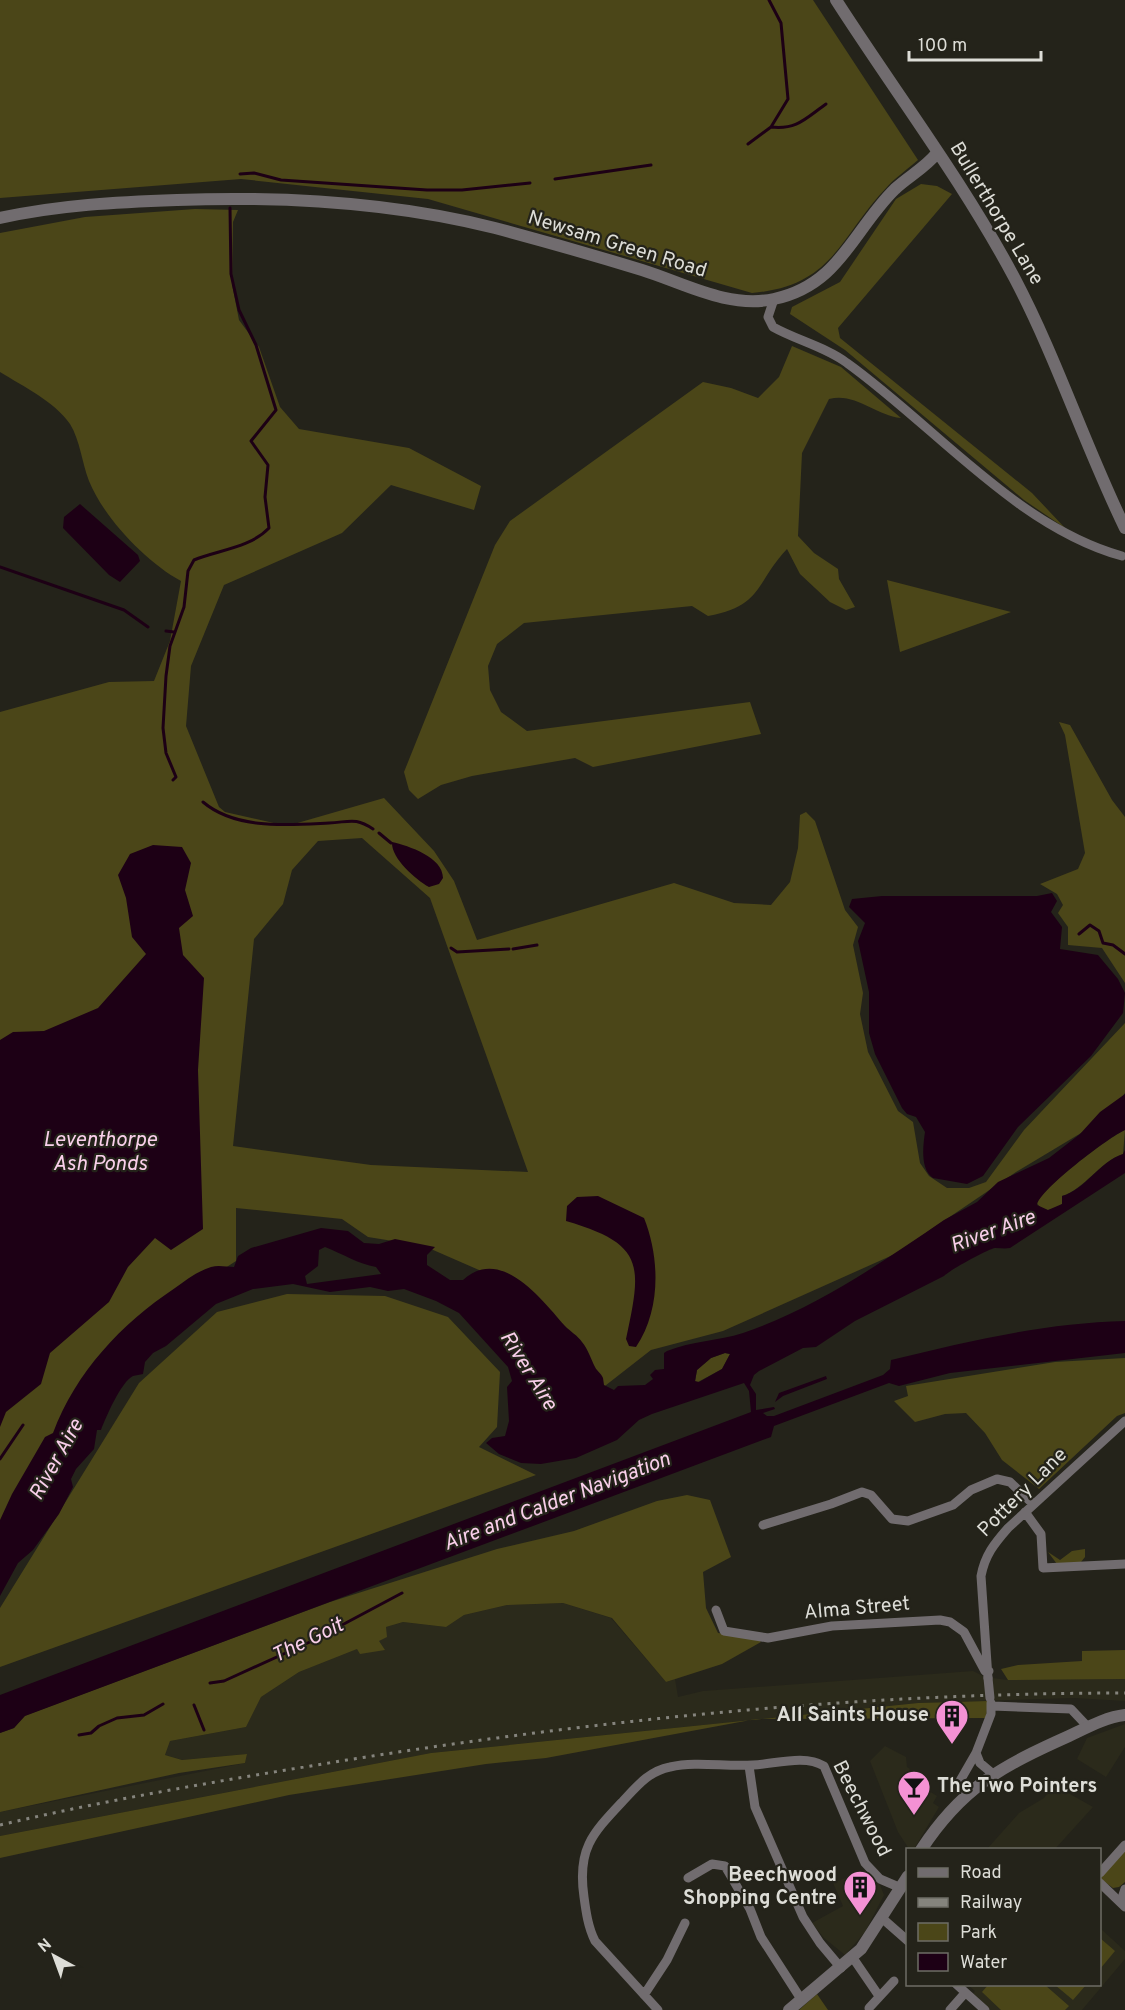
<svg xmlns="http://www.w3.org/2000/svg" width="1125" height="2010" font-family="Overpass,sans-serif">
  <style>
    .built { fill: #2b2a1b }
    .green { fill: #4b4618; fill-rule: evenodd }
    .water { fill: #1d0015; fill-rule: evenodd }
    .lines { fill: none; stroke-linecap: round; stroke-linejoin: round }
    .stream { stroke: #1d0015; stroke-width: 3 }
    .minor { stroke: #716c6f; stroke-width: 9 }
    .tertiary { stroke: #716c6f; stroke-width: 12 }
    .rail { stroke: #85847d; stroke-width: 3; stroke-dasharray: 3 6; stroke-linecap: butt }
    .minor-bridge { stroke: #716c6f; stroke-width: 9 }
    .labels { text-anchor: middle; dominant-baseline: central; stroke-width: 4.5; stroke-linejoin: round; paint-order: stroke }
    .street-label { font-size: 20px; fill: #ddddd7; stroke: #24231a }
    .poi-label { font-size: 20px; font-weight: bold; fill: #ddddd7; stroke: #24231a; text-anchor: end }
    .water-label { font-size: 21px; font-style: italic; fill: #f9cfea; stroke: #24231a }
  </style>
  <rect width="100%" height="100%" fill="#24231a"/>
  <path class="built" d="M 563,1603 L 611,1618 L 666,1682 L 675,1679 L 678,1697 L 703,1691 L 973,1671 L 985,1677 L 1008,1680 L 1125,1679 L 1125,1701 L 1074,1698 L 918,1703 L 431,1753 L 0,1836 L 0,1812 L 245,1763 L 247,1754 L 182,1760 L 165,1755 L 170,1741 L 246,1727 L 261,1697 L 299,1672 L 376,1641 L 386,1627 L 403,1622 L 446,1627 L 464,1615 L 507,1605 Z
    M 1125,1724 L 1125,1747 L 1106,1777 L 1077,1759 L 1087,1738 Z
    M 885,1746 L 906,1757 L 907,1767 L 910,1769 L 904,1780 L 908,1785 L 921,1792 L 924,1788 L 937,1796 L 933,1803 L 939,1807 L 914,1849 L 909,1849 L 898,1832 L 870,1761 Z
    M 1054,1785 L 1093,1807 L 1055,1849 L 987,1849 L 1019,1813 L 1044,1798 Z
    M 866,1870 L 880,1885 L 884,1895 L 865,1932 L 845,1955 L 824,1938 L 812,1923 L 843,1906 L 833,1883 Z
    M 1100,1928 L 1125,1951 L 1125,1959 L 1082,2010 L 990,2010 L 973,1994 L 975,1991 L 968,1985 L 1100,1984 Z"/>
  <path class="green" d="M 0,0 L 813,0 L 918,160 C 908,169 896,177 887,187 C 839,237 834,286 752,293 L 428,199 L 241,179 L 0,198 Z
    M 921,184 L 937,186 L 952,194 L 838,328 L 840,338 L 1032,493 L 1065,528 L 1024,500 L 845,350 L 790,314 L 792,307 L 840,282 L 896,199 Z
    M 195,209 L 238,210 L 233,222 L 232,284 L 239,320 L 259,347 L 280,407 L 299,429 L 409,448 L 481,486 L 474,510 L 391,485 L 342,533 L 224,585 L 191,666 L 186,726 L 219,807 L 225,812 L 287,826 L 384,798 L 434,851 L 454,881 L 477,940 L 674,883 L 734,903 L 771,905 L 790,882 L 798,848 L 800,815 L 806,812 L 815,821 L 845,910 L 858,927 L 853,945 L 863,993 L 860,1014 L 868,1052 L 898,1111 L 913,1122 L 920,1163 L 929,1176 L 947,1188 L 969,1188 L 986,1182 L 1024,1130 L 1125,1023 L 1125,1093 L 1106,1118 L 1016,1172 L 895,1254 L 723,1331 L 651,1350 L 601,1389 L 520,1295 L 479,1270 L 424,1246 L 368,1237 L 342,1219 L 236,1208 L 236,1261 L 128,1331 L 0,1530 L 0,712 L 109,682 L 154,681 L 170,641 L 181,581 C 146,562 104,518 89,481 C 82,463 80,440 70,424 C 54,401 24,387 0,372 L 0,233 L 85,217 ZM 362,838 L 430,898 L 528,1172 L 371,1165 L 233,1146 L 254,939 L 283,904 L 292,870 L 318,841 Z
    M 792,346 L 841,367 L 901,418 C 875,415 855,392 829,399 L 802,453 L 798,536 L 814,553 L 838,569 L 839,579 L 855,607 L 846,610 L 830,602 L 800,574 L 787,549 C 755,583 763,606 708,616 L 692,606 L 524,623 L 497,644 L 488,666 L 490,690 L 501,712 L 527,731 L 750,702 L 761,734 L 593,767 L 575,758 L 472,776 L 441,785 L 418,799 L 409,790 L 404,772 L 495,545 L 510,521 L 703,382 L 731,388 L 758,398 L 779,377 Z
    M 887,580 L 1011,612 L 900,652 Z
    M 1059,722 L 1070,725 L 1112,800 L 1125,817 L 1125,983 L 1102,948 L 1068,945 L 1068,927 L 1058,913 L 1063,905 L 1057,894 L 1040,884 L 1078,869 L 1085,853 L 1065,735 Z
    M 1125,1130 L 1123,1154 C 1099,1162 1085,1189 1062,1196 L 1062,1204 C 1054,1210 1043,1214 1037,1203 C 1042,1188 1109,1137 1125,1130 Z
    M 287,1294 L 385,1296 L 448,1317 L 500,1372 L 497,1427 L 479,1447 L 536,1475 L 0,1667 L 0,1608 L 139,1383 L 217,1312 Z
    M 725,1353 L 730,1354 L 722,1369 L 698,1382 L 695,1382 L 697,1370 L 711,1358 Z
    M 1125,1358 L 1125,1413 L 1117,1416 L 1039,1489 L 1002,1460 L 985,1433 L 966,1413 L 945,1414 L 915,1422 L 894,1401 L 908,1396 L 906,1386 L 1055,1362 Z
    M 687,1495 L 710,1500 L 731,1557 L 703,1572 L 706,1608 L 718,1633 L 756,1637 L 761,1642 L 722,1664 L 666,1682 L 612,1618 L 563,1603 L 507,1605 L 464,1615 L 446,1627 L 403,1622 L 386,1627 L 387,1637 L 379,1641 L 385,1650 L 360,1654 L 357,1649 L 299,1672 L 261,1697 L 246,1727 L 170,1741 L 165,1755 L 182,1760 L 247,1754 L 245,1763 L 179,1773 L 0,1812 L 0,1733 L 14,1728 L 24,1716 L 330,1602 L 497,1549 L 574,1531 L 657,1501 Z
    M 1085,1549 L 1085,1557 L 1081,1562 L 1057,1564 L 1048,1552 L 1060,1560 L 1072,1551 Z
    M 1125,1650 L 1125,1679 L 1008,1680 L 1001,1669 L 1018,1665 L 1082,1661 L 1082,1651 Z
    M 988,1701 L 986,1718 L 756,1719 L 546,1758 L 486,1764 L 289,1795 L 0,1858 L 0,1836 L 431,1753 L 918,1703 Z
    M 1125,1850 L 1125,1882 L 1119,1887 L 1113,1888 L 1101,1879 L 1102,1876 Z
    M 1100,1938 L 1115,1951 L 1100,1969 Z
    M 988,1985 L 1045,1985 L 1069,2006 L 1065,2010 L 1001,2010 L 982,1992 Z
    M 1055,1985 L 1086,1985 L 1073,2000 Z
    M 817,1994 L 828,2010 L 799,2010 Z"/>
  <path class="water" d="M 80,504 L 138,555 L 140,561 L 120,582 L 109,575 L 63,528 L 64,517 Z
    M 392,842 C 409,846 443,857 443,878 L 439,884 L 429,887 C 415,879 391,858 392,842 Z
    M 153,845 L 182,847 L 191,863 L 185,890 L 193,916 L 179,928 L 183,955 L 204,978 L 198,1070 L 203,1229 L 171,1250 L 155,1238 L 128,1267 L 109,1302 L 50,1353 L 41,1384 L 6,1412 L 0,1427 L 0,1040 L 13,1032 L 44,1031 L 98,1008 L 146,954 L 132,937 L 126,898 L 118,875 L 130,854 Z
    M 1052,893 L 1057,901 L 1051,912 L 1062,927 L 1060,949 L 1098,955 L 1118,979 L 1125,993 L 1123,1013 L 1091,1056 L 1018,1127 L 983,1176 L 967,1184 L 933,1178 C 920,1170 923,1145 925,1132 L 916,1117 L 907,1114 L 902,1108 L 875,1054 L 869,1033 L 869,992 L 858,941 L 865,923 L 849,907 L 852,899 L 882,896 L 1037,896 Z
    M 1125,1094 L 1125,1130 C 1110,1136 1039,1190 1037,1205 L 1048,1210 L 1062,1204 L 1062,1196 C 1085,1190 1099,1162 1123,1154 L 1125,1150 L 1125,1173 L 1010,1248 C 1005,1249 1000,1248 995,1248 C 988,1249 950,1270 944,1276 L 855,1321 L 816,1347 L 803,1348 L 759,1371 L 754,1375 L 750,1385 L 756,1394 L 756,1410 L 774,1407 L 775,1409 L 763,1413 L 767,1416 L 774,1416 L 883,1375 L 890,1369 L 891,1360 C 968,1341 1045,1323 1125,1321 L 1125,1353 L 950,1373 L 899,1386 L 889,1383 L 774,1426 L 771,1437 L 25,1716 L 14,1728 L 0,1733 L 0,1695 L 751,1412 L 749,1391 L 744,1383 L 652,1414 L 639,1420 L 617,1440 L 576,1458 L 541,1464 L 521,1463 L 499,1454 L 486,1443 L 492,1438 L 505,1436 L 509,1421 L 507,1387 L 512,1381 L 508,1367 L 459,1313 L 436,1301 L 404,1289 L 388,1291 L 370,1287 L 330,1292 L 293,1284 L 253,1289 L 216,1304 L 166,1346 L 153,1353 L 145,1362 L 143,1374 C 140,1375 136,1375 133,1376 C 121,1382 106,1417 101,1430 L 97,1430 L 94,1449 L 76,1469 L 71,1479 L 73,1487 L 59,1514 L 33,1550 L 18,1563 L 0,1596 L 0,1520 L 12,1494 L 45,1437 L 53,1433 C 76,1372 121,1324 175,1288 C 186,1280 198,1271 211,1267 C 219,1265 226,1267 234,1267 L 238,1256 L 251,1248 L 321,1228 L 348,1231 L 364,1243 L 379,1244 L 395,1239 L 435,1247 L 427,1255 L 427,1265 L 450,1280 L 463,1280 C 501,1245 542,1300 565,1326 C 570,1331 578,1336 582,1342 C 588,1349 591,1359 595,1367 C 597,1371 601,1373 603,1378 L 604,1385 L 614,1390 L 618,1386 L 645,1385 L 653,1379 L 650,1375 L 655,1370 L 664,1369 L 664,1353 L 667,1351 C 692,1341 718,1341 743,1333 C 816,1308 881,1263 944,1220 L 977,1202 L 998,1182 L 1049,1158 L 1080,1134 L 1100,1112 ZM 325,1247 C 343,1254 358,1264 376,1267 L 381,1274 L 307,1284 L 305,1276 L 318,1266 L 319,1250 ZM 725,1353 L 730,1354 L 722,1369 L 699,1382 L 695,1381 L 697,1370 L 711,1358 Z
    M 598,1196 L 644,1218 C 660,1258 661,1310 636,1347 L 629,1346 L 626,1339 C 642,1265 645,1244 566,1221 L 567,1206 L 577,1197 Z
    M 826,1376 L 827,1379 L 783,1396 L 775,1402 L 779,1393 Z"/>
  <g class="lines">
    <path class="stream" d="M 771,127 C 797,130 806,118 826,104
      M 748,144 L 771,127 L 788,99 L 781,23 L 769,0
      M 240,174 L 254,173 L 281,180 L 427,190 L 462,190 L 530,183
      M 555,179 L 651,165
      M 0,567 L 124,610 L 148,627
      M 166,631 L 174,632
      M 173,780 L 176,777 L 166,753 L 163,728 L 166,676 L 170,646 L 184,607 L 188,571 L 194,560 C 218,550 250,548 269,528 L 265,497 L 268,465 L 251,441 L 276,410 L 256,345 L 239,310 L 231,274 L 230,208
      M 203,802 C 236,830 288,825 329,823 C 350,822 355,817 373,829
      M 379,833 L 391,843
      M 1079,934 L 1090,925 L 1099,931 L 1103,943 L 1113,945 L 1125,954
      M 451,948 L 457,952 L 509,949
      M 513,949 L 537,945
      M 0,1459 L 23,1425
      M 210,1683 L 224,1681 L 312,1641 L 402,1593
      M 194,1705 L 204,1730
      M 79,1735 L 91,1733 L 99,1726 L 117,1718 L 144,1715 L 163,1704"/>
    <path class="minor" d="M 774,299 L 768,317 L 773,327 C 796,340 826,347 847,363 C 935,426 1017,527 1122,556
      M 1025,1512 L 1041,1534 L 1043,1568 L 1125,1564
      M 763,1525 L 831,1504 L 862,1492 L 871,1495 L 892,1519 L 908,1521 L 953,1505 L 971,1490 L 997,1479 L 1010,1482 L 1033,1504
      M 716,1610 L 724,1631 L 768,1638 L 832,1626 L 940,1620 L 950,1622 L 964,1632 L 985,1671 L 989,1671
      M 988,1678 L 981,1576 C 985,1555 994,1544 1008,1528 L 1125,1421
      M 991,1703 L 991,1714 L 976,1753 L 980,1763 L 993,1774
      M 992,1706 L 1071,1709 L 1088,1727
      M 749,1766 L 755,1807 L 803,1917 L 820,1943 L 841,1968
      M 957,1786 L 976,1753
      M 1100,1873 L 1125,1845
      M 688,1878 L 712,1864 L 725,1866 L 750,1909 L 761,1937 L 801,1999
      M 1100,1883 L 1125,1907
      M 1121,1901 L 1125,1889
      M 883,1919 L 908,1941
      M 853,1958 L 879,1996
      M 956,1984 L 985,2010
      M 644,1995 L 667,1960 L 685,1923
      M 869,2008 L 894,1981
      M 658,2010 L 595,1941 C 588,1927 586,1912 584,1897 C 577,1849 592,1834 623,1801 C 637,1786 649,1771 670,1767 C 697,1761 725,1767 753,1765 C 775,1764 805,1754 824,1766 L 865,1863 L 880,1879 L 901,1888
      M 950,2010 L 965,1993"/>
    <path class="tertiary" d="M 836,0 C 895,92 963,181 1015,279 C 1057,359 1085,446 1125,528
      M 0,218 C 58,205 118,202 177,200 C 283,196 391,202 495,228 C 544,241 593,255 642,270 C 684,283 728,309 774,299 C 840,285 853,230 895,189 C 909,176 925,168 937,153
      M 921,1850 C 962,1787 1002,1766 1069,1736 C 1086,1728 1106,1717 1125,1715
      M 789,2010 L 861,1949 L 908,1876"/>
    <path class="rail" d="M 0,1825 C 115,1798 231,1779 347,1760 C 605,1719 864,1693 1125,1693"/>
    <path class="minor-bridge" d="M 988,1678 L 990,1698"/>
  </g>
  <defs>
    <symbol id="building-pin" viewBox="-11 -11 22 30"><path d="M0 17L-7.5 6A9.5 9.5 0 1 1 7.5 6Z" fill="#f491d4" stroke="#24231a"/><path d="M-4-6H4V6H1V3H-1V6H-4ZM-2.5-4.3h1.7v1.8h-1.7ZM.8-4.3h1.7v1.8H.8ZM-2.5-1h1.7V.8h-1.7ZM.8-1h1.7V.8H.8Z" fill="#111"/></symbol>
    <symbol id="bar-pin" viewBox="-11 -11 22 30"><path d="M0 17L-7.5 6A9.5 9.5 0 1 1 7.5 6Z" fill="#f491d4" stroke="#24231a"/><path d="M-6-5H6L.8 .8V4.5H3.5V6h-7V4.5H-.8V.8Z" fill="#111"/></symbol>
  </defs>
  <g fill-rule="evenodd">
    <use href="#building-pin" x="933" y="1697" width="38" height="52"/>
    <use href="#bar-pin" x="895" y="1768" width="38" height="52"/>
    <use href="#building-pin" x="841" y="1868" width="38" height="52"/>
  </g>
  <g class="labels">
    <g class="street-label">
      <text transform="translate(996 214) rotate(59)">Bullerthorpe Lane</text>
      <text transform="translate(617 245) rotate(17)">Newsam Green Road</text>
      <text transform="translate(1023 1493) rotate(-45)">Pottery Lane</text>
      <text transform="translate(857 1609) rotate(-5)">Alma Street</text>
      <text transform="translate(861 1809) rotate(63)">Beechwood</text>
    </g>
    <g class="poi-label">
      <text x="929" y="1716">All Saints House</text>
      <text x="937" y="1787" text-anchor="start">The Two Pointers</text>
      <text x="837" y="1876">Beechwood<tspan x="837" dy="23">Shopping Centre</tspan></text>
    </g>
    <g class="water-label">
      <text x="100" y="1140">Leventhorpe<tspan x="100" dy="24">Ash Ponds</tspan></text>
      <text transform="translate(993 1232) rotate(-20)">River Aire</text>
      <text transform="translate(528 1371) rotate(58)">River Aire</text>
      <text transform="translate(57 1460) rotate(-61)">River Aire</text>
      <text transform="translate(557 1502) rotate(-21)">Aire and Calder Navigation</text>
      <text transform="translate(308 1641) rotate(-26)">The Goit</text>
    </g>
  </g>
  <rect x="906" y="1848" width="195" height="138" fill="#24231a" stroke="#6e6d66" stroke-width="1.5"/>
  <rect x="918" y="1868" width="30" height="9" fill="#716c6f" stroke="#6e6d66" stroke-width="1.5"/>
  <text x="960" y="1878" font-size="18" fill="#ddddd7">Road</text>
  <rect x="918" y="1898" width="30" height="9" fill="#85847d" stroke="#6e6d66" stroke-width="1.5"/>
  <text x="960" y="1908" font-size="18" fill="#ddddd7">Railway</text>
  <rect x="918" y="1923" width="30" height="18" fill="#4b4618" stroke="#6e6d66" stroke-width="1.5"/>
  <text x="960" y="1938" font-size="18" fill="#ddddd7">Park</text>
  <rect x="918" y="1953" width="30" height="18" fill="#1d0015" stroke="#6e6d66" stroke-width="1.5"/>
  <text x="960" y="1968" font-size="18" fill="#ddddd7">Water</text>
  <g transform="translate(54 1956) rotate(319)" stroke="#24231a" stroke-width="4.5" paint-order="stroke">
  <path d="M0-4.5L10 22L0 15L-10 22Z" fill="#ddddd7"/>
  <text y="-9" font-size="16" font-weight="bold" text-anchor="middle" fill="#ddddd7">N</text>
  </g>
  <path d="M909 51v9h132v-9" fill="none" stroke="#ddddd7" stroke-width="3"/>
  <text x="918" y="51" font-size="18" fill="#ddddd7" stroke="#24231a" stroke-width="4.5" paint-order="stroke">100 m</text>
</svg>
